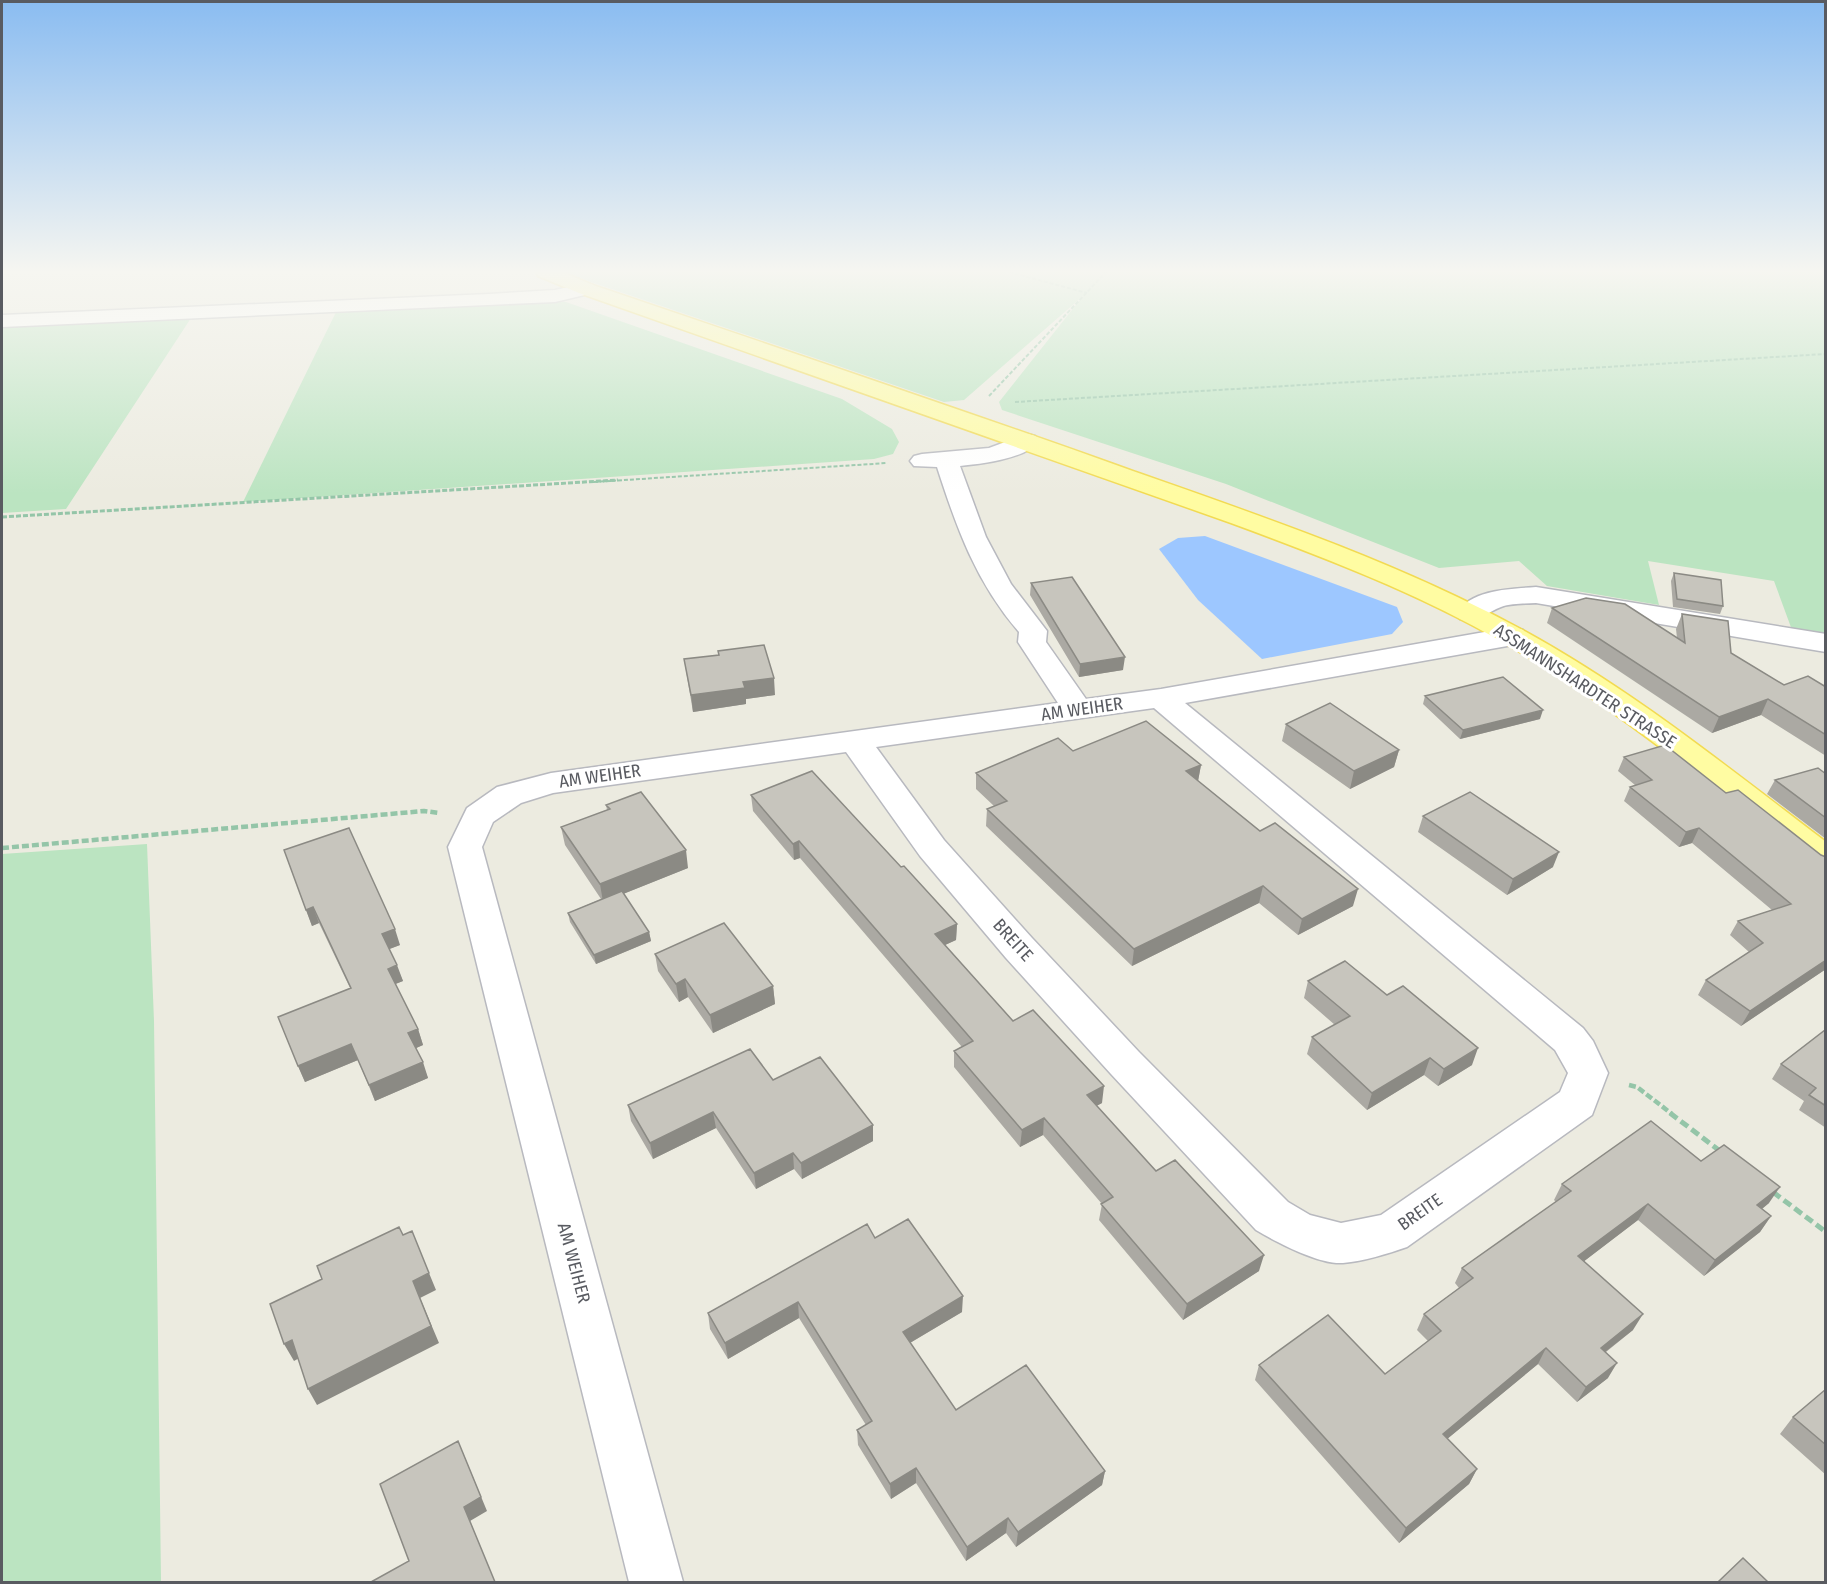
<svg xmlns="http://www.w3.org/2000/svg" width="1827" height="1584" font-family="'Fira Sans Condensed',sans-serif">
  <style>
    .green { fill: #bbe4c1 }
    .water { fill: #9dc7ff }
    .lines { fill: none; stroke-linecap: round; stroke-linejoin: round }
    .minor-casing { stroke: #b8b9bf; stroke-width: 3 }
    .major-casing { stroke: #f2da52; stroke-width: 3 }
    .path-far3 { stroke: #94c5a8; stroke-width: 2; stroke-dasharray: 4 2; stroke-linecap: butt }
    .path-far2 { stroke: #94c5a8; stroke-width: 3; stroke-dasharray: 5 2; stroke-linecap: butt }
    .path-far1 { stroke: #94c5a8; stroke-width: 4.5; stroke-dasharray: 7 3; stroke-linecap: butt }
    .path { stroke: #94c5a8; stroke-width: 5; stroke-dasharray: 9 4.5; stroke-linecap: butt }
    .minor { fill: #fff; fill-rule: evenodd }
    .major { fill: #fffca2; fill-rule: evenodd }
    .wall { fill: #aba9a3 }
    .shaded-wall { fill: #8b8a84 }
    .building { fill: #c7c5bd; stroke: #8b8a84; stroke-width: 1.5 }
    .labels { text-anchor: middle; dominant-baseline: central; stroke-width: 6; stroke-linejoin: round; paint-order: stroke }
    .street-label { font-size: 18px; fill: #595b61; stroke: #fff }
  </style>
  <rect width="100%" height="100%" fill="#ecebe0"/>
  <path class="green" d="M 562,272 L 1825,272 L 1825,637 L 1792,630 L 1774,581 L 1648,561 L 1659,605 L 1547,586 L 1519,561 L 1439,568 L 1226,484 L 1002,410 L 999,402 L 1083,296 L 964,400 L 944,402 Z
    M 533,301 L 566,302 L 842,399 L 892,429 L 899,442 L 893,454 L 874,459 L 243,502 L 338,308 Z
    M 193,315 L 66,509 L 2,513 L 2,324 Z
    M 147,844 L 154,1021 L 161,1582 L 2,1582 L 2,854 Z"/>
  <path class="water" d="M 1205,536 L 1397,607 L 1403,622 L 1392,634 L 1262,659 L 1198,600 L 1159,549 L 1178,538 Z"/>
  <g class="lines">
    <defs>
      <path id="minor" d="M 586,283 L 593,285 L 596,289 L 593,293 L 555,302 L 2,327 L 2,315 L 489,294 L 555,290 Z
        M 1027,434 L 1035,436 L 1039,441 C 1026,459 981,464 960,466 L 986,537 L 1011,584 L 1047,631 L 1046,642 L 1086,699 L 1161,689 L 1513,627 L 1523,630 L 1527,636 L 1523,642 L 1513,645 L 1185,703 L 1583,1028 L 1593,1041 L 1608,1073 L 1592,1115 L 1407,1247 C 1387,1254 1364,1261 1343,1263 C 1320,1265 1276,1242 1256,1230 L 1111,1074 L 1006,958 L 920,856 L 846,752 L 553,793 L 521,803 L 493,822 L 482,847 L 683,1582 L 629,1582 L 448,847 L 467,808 L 497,787 L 551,773 L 1058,703 L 1018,642 L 1019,632 C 976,582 957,529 937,467 L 914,466 L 910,461 L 914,456 L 922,454 L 989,448 ZM 1154,708 L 1555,1050 L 1568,1073 L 1560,1092 L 1381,1215 L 1341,1223 L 1310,1215 L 1288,1202 L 1139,1052 L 1032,938 L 944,840 L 876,747 Z
        M 1536,587 L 1826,634 L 1826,652 L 1536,603 C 1525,604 1511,603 1501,607 C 1484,613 1481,624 1460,619 L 1456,613 C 1473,589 1510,589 1536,587 Z"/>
      <path id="major" d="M 536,272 L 562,272 L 593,285 C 772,346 952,406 1130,470 C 1261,516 1394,561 1517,627 C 1627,686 1726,766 1826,842 L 1826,872 L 1814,868 C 1713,788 1613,705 1501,641 C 1415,592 1323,557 1231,523 L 579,293 L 538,276 Z"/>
    </defs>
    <use href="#minor" class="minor-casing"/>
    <use href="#major" class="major-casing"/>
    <path class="path-far3" d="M 1009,272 L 1087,293
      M 989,396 L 1106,272
      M 1015,402 L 1826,354
      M 594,482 L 887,463"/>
    <path class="path-far2" d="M 2,517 L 618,480"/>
    <path class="path-far1" d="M 2,848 L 424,811 L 439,813
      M 1629,1085 L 1637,1087 L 1672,1114"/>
    <path class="path" d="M 1670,1113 L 1720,1151
      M 1773,1192 L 1826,1232"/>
    <use href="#minor" class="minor"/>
    <use href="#major" class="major"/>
  </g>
  <path class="wall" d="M 1674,573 L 1723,606 L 1720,614 L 1673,607 L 1671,581 Z
    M 1031,583 L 1123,670 L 1079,677 L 1030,595 Z
    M 1552,608 L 1677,638 L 1676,629 L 1682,614 L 1731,653 L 1784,685 L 1826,687 L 1826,756 L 1761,715 L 1712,733 L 1547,623 Z
    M 684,659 L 775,695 L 746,699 L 746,704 L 693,712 Z
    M 1425,696 L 1540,719 L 1460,739 L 1423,704 Z
    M 1286,724 L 1399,750 L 1394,767 L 1350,789 L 1282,741 Z
    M 1073,751 L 1201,765 L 1198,781 L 1353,906 L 1298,935 L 1259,903 L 1132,966 L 986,826 L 987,809 L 994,806 L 976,789 L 976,773 Z
    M 1624,757 L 1726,793 L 1738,790 L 1826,969 L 1741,1026 L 1698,995 L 1706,980 L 1749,952 L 1730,935 L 1738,921 L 1772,910 L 1692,843 L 1679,847 L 1624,801 L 1630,787 L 1635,785 L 1618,771 Z
    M 1826,774 L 1826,839 L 1767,794 L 1775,780 Z
    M 751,795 L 901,867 L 957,924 L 956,940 L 945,945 L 1013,1021 L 1102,1103 L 1096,1106 L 1156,1171 L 1259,1271 L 1183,1320 L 1099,1220 L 1102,1204 L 1043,1135 L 1020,1147 L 954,1067 L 954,1051 L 962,1047 L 800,858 L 794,860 L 753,811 Z
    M 606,805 L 688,868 L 623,894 L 649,932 L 651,941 L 596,964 L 570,922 L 568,913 L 601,899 L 565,845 L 561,827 L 607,810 Z
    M 1423,816 L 1553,867 L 1507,895 L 1418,832 Z
    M 284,850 L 400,945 L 389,949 L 403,981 L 395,984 L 418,1029 L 423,1045 L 416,1048 L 428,1078 L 375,1101 L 358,1060 L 305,1082 L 298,1066 L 350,988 L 319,923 L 312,926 Z
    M 655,954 L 773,986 L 775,1004 L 713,1033 L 688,997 L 679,1002 L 658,971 Z
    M 1308,981 L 1472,1065 L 1438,1086 L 1424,1075 L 1367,1110 L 1307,1054 L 1312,1037 L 1335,1025 L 1304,998 Z
    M 1825,1030 L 1826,1128 L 1799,1110 L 1804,1101 L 1772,1079 L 1781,1064 Z
    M 773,1080 L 873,1125 L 873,1141 L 802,1179 L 794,1169 L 756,1189 L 716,1128 L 653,1159 L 631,1121 L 628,1105 Z
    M 1701,1161 L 1769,1203 L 1762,1209 L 1771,1216 L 1760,1232 L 1704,1276 L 1638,1220 L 1584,1261 L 1633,1330 L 1606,1352 L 1608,1378 L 1577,1402 L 1538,1364 L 1447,1439 L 1477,1469 L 1469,1484 L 1399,1543 L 1255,1380 L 1259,1365 L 1385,1374 L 1428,1341 L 1417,1330 L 1424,1314 L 1459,1288 L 1455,1283 L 1462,1268 L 1556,1202 L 1554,1200 L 1562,1184 Z
    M 875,1238 L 962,1312 L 910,1343 L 956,1410 L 1105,1471 L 1102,1485 L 1016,1547 L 1006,1533 L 966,1561 L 916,1483 L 891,1499 L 858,1445 L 857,1430 L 866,1425 L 799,1318 L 728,1359 L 710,1329 L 708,1313 Z
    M 1826,1389 L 1826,1475 L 1780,1434 L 1793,1417 Z"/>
  <path class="shaded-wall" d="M 1125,657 L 1123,670 L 1079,677 L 1080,664 Z
    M 774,678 L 775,695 L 746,699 L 746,704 L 693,712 L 691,695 L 743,682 Z
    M 1768,699 L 1761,715 L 1712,733 L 1719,717 Z
    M 1543,710 L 1540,719 L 1460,739 L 1463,730 Z
    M 1399,750 L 1394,767 L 1350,789 L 1354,771 Z
    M 1201,765 L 1198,781 L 1186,771 Z
    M 1699,828 L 1692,843 L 1679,847 L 1686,832 Z
    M 799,841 L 800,858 L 794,860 L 793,844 Z
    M 686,850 L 688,868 L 603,902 L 600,884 Z
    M 1559,852 L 1553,867 L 1507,895 L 1513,879 Z
    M 1263,886 L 1259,903 L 1132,966 L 1134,949 Z
    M 1358,889 L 1353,906 L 1298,935 L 1302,919 Z
    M 313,907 L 319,923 L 312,926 L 306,910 Z
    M 957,924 L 956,940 L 934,950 L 935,934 Z
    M 395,929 L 400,945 L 387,950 L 382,934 Z
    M 649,932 L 651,941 L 596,964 L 594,955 Z
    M 1826,960 L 1826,969 L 1741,1026 L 1750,1011 Z
    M 397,965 L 403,981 L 393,985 L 388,969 Z
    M 685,979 L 688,997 L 679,1002 L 676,984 Z
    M 773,986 L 775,1004 L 713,1033 L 710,1015 Z
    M 418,1029 L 423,1045 L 414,1049 L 408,1033 Z
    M 351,1044 L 358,1060 L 305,1082 L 298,1066 Z
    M 1478,1048 L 1472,1065 L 1438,1086 L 1444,1069 Z
    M 1430,1058 L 1424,1075 L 1367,1110 L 1372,1093 Z
    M 423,1062 L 428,1078 L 375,1101 L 369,1085 Z
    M 1104,1086 L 1102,1103 L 1085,1112 L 1087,1095 Z
    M 713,1112 L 716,1128 L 653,1159 L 650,1143 Z
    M 1044,1118 L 1043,1135 L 1020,1147 L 1022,1130 Z
    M 873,1125 L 873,1141 L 802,1179 L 801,1163 Z
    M 793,1153 L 794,1169 L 756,1189 L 754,1173 Z
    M 1780,1187 L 1769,1203 L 1747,1221 L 1757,1205 Z
    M 1648,1204 L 1638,1220 L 1570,1272 L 1578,1256 Z
    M 1771,1216 L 1760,1232 L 1704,1276 L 1715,1260 Z
    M 1264,1255 L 1259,1271 L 1183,1320 L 1187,1304 Z
    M 429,1273 L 436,1290 L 420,1298 L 439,1343 L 317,1405 L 308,1389 L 413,1281 Z
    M 963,1296 L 962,1312 L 903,1347 L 903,1332 Z
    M 798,1302 L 799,1318 L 728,1359 L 725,1343 Z
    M 1643,1314 L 1633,1330 L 1591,1363 L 1601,1348 Z
    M 292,1340 L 301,1357 L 294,1361 L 284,1344 Z
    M 1546,1348 L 1538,1364 L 1435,1449 L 1443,1434 Z
    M 1617,1363 L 1608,1378 L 1577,1402 L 1586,1387 Z
    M 458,1441 L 487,1511 L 470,1521 L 495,1582 L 464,1507 Z
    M 916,1468 L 916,1483 L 891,1499 L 890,1484 Z
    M 1477,1469 L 1469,1484 L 1399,1543 L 1406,1528 Z
    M 1105,1471 L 1102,1485 L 1016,1547 L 1018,1532 Z
    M 1008,1518 L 1006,1533 L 966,1561 L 967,1547 Z"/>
  <path class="building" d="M 1674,573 L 1721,580 L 1723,606 L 1677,599 Z
    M 1072,577 L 1125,657 L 1080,664 L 1031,583 Z
    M 1586,598 L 1625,604 L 1685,643 L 1682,614 L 1728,621 L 1731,653 L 1784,685 L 1808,676 L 1826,687 L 1826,735 L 1768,699 L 1719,717 L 1552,608 Z
    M 764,645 L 774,678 L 743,682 L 745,688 L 691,695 L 684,659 L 719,655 L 718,651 Z
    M 1503,677 L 1543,710 L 1463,730 L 1425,696 Z
    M 1330,703 L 1399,750 L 1354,771 L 1286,724 Z
    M 1146,721 L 1201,765 L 1186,771 L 1260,831 L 1275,823 L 1358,889 L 1302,919 L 1263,886 L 1134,949 L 987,809 L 1007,801 L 976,773 L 1058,738 L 1073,751 Z
    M 1665,745 L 1726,793 L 1738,790 L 1821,855 L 1826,857 L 1826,960 L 1750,1011 L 1706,980 L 1763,943 L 1738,921 L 1791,904 L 1699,828 L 1686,832 L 1630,787 L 1652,780 L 1624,757 Z
    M 1818,768 L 1826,774 L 1826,818 L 1775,780 Z
    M 812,771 L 901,867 L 904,866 L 957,924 L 935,934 L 1013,1021 L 1033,1010 L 1104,1086 L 1087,1095 L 1156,1171 L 1175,1160 L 1264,1255 L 1187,1304 L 1101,1204 L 1113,1197 L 1044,1118 L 1022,1130 L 954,1051 L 973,1041 L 799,841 L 793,844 L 751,795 Z
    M 641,792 L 686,850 L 600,884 L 561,827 L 610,809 L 606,805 Z
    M 1470,792 L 1559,852 L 1513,879 L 1423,816 Z
    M 349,828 L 395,929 L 382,934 L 397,965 L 388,969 L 418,1029 L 408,1033 L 423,1062 L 369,1085 L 351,1044 L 298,1066 L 278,1017 L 351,988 L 313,907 L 306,910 L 284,850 Z
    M 622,891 L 649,932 L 594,955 L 568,913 Z
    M 724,923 L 773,986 L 710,1015 L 685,979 L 676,984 L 655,954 Z
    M 1345,961 L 1387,995 L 1403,986 L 1478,1048 L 1444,1069 L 1430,1058 L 1372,1093 L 1312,1037 L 1350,1016 L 1308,981 Z
    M 1825,1030 L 1826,1030 L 1826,1106 L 1809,1095 L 1816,1088 L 1781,1064 Z
    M 750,1049 L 773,1080 L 820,1057 L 873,1125 L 801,1163 L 793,1153 L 754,1173 L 713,1112 L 650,1143 L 628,1105 Z
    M 1651,1121 L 1701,1161 L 1724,1145 L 1780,1187 L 1757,1205 L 1771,1216 L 1715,1260 L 1648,1204 L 1578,1256 L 1643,1314 L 1601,1348 L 1617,1363 L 1586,1387 L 1546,1348 L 1443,1434 L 1477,1469 L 1406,1528 L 1259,1365 L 1328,1315 L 1385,1374 L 1441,1331 L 1424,1314 L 1473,1278 L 1462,1268 L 1571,1191 L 1562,1184 Z
    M 908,1219 L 963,1296 L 903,1332 L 956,1410 L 1026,1365 L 1105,1471 L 1018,1532 L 1008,1518 L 967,1547 L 916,1468 L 890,1484 L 857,1430 L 872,1421 L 798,1302 L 725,1343 L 708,1313 L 867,1224 L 875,1238 Z
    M 399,1227 L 403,1235 L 412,1231 L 429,1273 L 413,1281 L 431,1326 L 308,1389 L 292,1340 L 284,1344 L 270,1304 L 322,1279 L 317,1266 Z
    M 1826,1389 L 1826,1445 L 1793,1417 Z
    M 458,1441 L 481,1497 L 464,1507 L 495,1582 L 371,1582 L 409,1561 L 380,1484 Z
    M 1743,1558 L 1768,1582 L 1718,1582 Z"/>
  <linearGradient id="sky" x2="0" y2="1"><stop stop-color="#8abcf1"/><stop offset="0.55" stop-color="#f6f6f1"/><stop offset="1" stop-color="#f6f6f1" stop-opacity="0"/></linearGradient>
  <rect width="1827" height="494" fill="url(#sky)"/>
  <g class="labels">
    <g class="street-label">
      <text transform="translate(1585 686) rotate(33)">ASSMANNSHARDTER STRASSE</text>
      <text transform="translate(1082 709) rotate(-8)">AM WEIHER</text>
      <text transform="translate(600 776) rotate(-8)">AM WEIHER</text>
      <text transform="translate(1013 940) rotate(48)">BREITE</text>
      <text transform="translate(1420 1212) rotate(-35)">BREITE</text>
      <text transform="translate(574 1263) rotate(75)">AM WEIHER</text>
    </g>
  </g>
  <rect width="1827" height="1584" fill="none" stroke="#595b61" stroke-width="6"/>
</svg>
